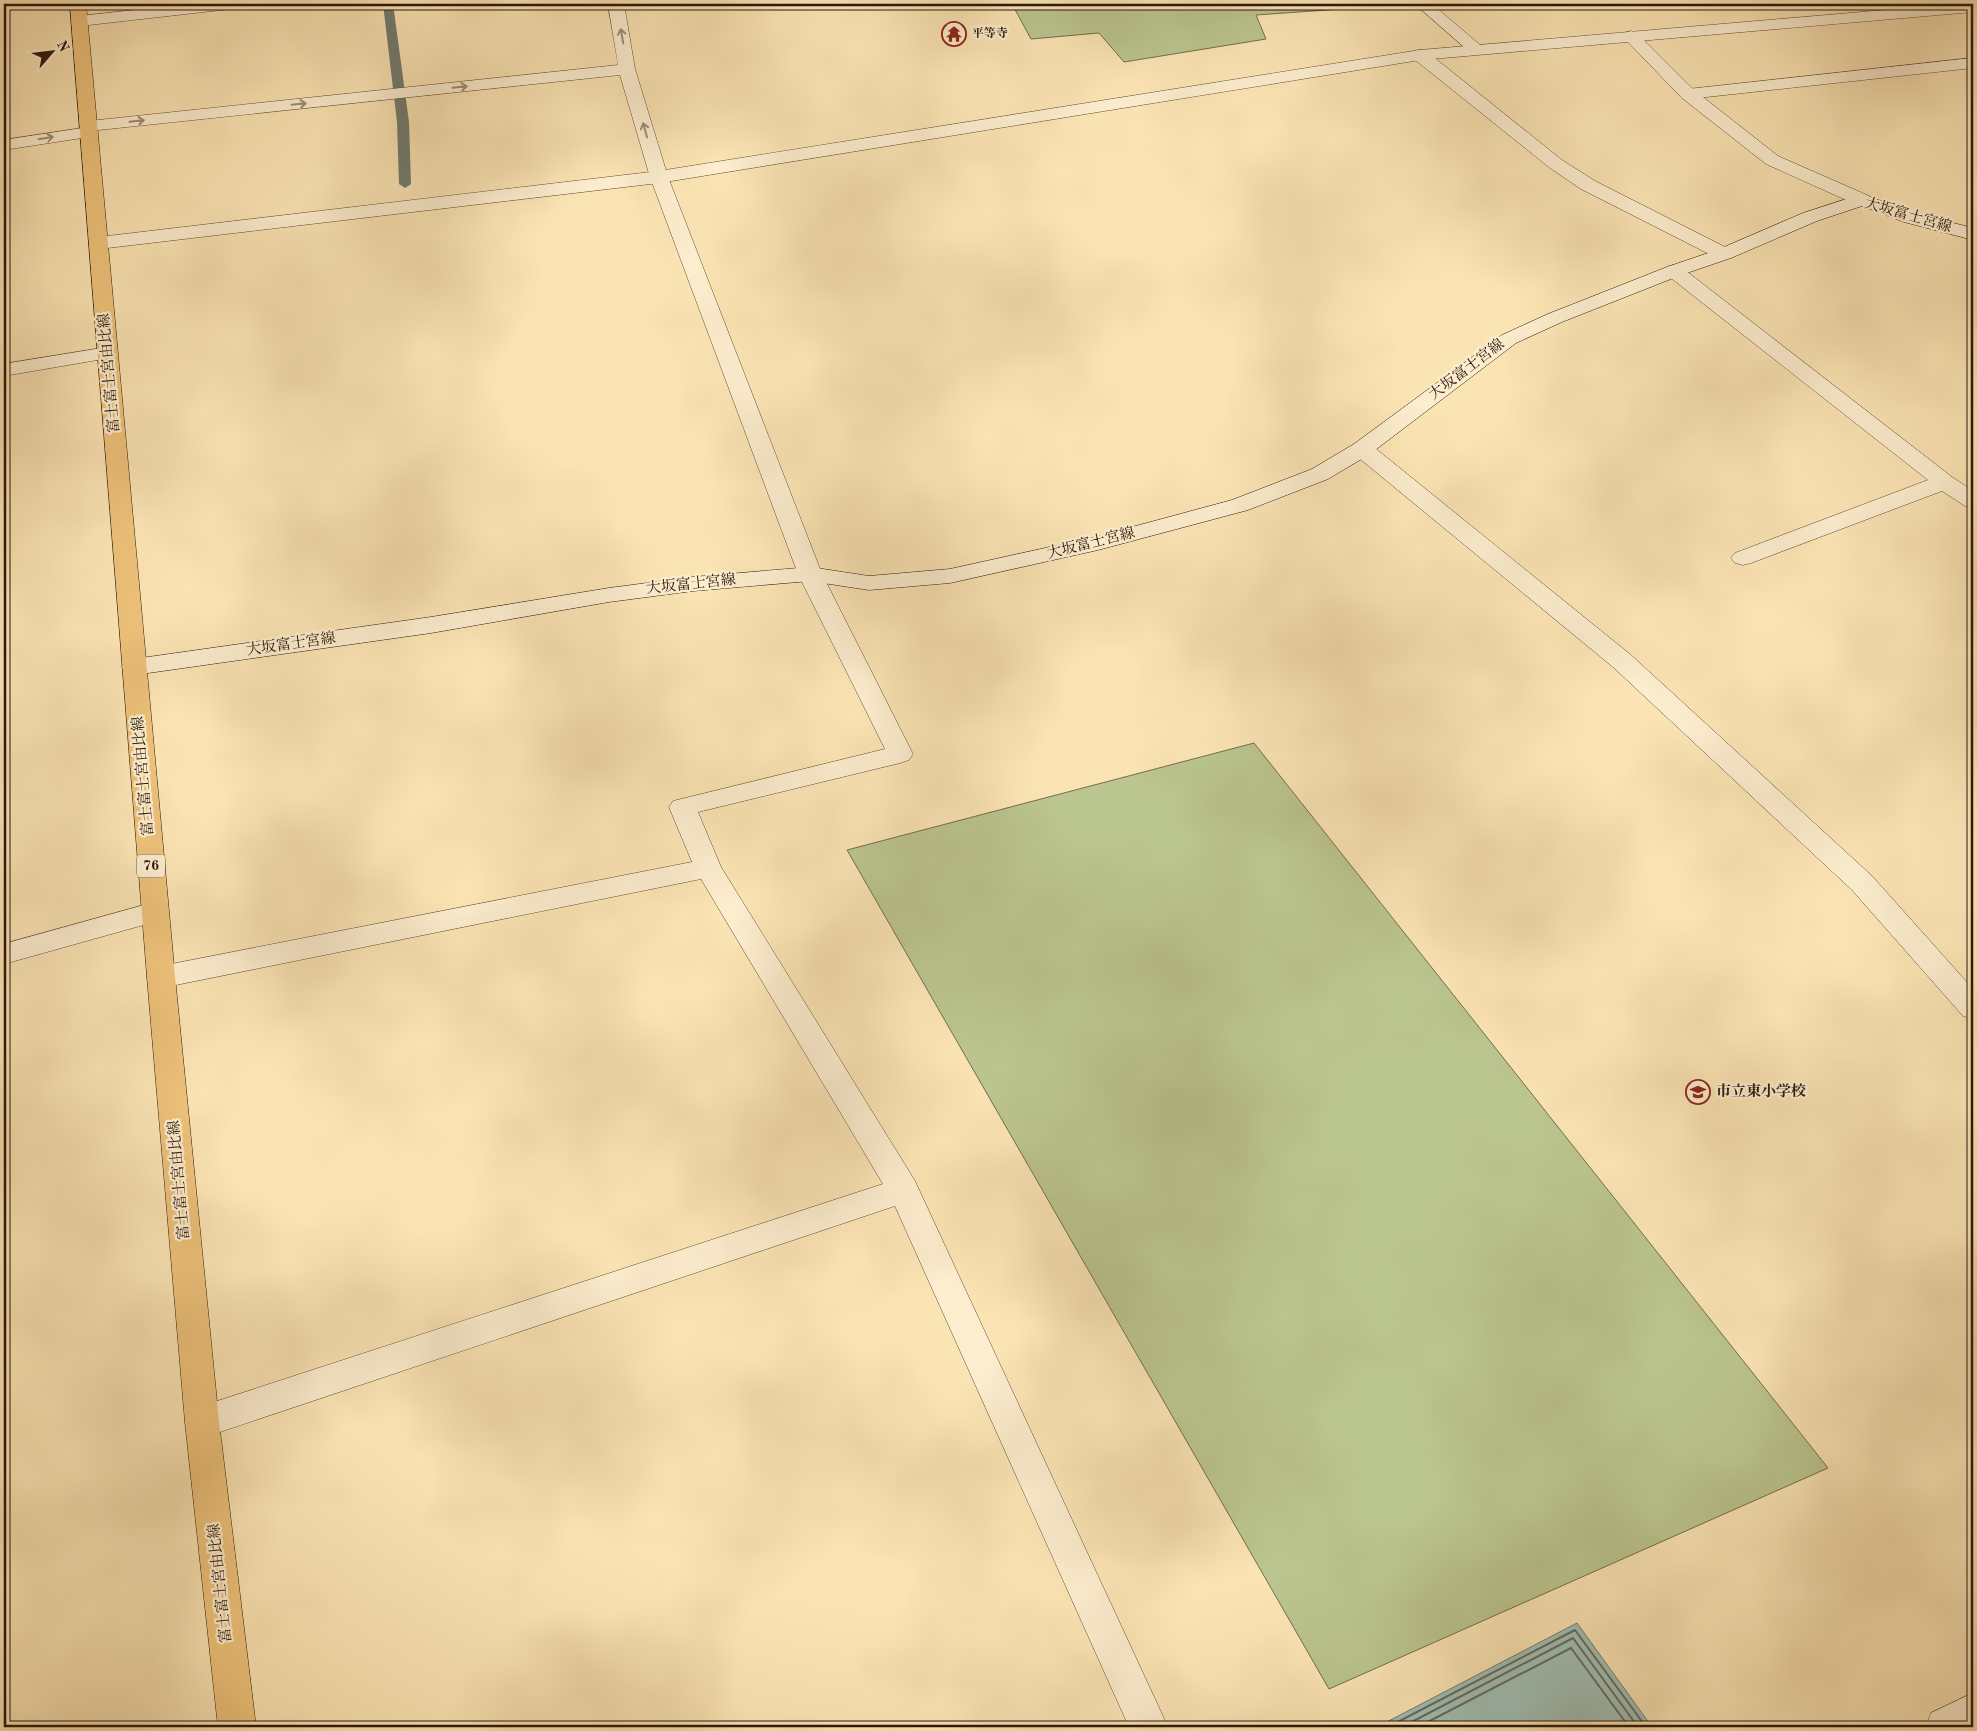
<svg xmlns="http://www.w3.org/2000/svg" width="1977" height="1731" font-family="'Old Standard TT','Noto Serif JP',serif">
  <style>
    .green { fill: #bbc58f; stroke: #736e4c }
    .water { fill: #a0beb4; stroke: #717b70 }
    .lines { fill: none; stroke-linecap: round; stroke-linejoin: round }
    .shore { stroke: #666a5f; stroke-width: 2 }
    .stream { fill: #717b70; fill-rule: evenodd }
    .service-casing { stroke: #5f4a34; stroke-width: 1 }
    .minor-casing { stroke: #5f4a34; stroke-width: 1 }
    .tertiary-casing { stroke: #5f4a34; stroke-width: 1 }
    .secondary-casing { stroke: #2b170a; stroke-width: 1 }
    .primary-casing { stroke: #2b170a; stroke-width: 1 }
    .service { fill: #fcedce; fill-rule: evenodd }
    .minor { fill: #fcedce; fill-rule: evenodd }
    .tertiary { fill: #fcedce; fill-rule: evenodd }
    .secondary { fill: #fcedce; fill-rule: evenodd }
    .primary { fill: #eec27a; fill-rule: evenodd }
    .oneway { stroke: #9e8d76 }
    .labels { text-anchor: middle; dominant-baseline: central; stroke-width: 4.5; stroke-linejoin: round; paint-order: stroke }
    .far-poi-label { font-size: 12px; font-weight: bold; fill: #2b170a; stroke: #fcedce; text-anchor: start }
    .shield { fill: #fcedce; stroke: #6a5745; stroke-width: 1 }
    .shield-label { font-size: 14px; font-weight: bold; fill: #2b170a }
    .street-label { font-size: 15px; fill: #2b170a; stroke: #fcedce }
    .poi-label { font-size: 15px; font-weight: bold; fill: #2b170a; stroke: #fcedce; text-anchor: start }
  </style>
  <rect width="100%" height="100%" fill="#fbe4b4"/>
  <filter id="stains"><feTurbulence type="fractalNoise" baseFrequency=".004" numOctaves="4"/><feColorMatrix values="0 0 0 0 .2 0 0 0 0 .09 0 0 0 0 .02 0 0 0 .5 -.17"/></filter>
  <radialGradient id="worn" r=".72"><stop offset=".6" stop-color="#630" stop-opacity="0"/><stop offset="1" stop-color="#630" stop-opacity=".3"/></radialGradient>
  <path class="green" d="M 1012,4 L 1398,4 L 1399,5 L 1256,15 L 1266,39 L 1124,62 L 1099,33 L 1031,39 Z
    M 1254,743 L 1828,1468 L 1329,1689 L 847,850 Z"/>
  <path class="water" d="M 1577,1623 L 1652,1727 L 1377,1727 Z"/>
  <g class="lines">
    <path class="shore" d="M 1388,1727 L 1575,1630 L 1646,1727
      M 1402,1727 L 1573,1638 L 1638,1727
      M 1418,1727 L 1571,1648 L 1629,1727"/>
    <path class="stream" d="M 383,4 L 393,4 L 409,122 L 411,184 L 405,188 L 399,184 L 397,122 Z"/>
    <defs>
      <path id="service" d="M 1973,58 L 1973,68 L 1688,99 L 1682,98 L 1679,94 L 1682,90 L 1688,89 Z"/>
      <path id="minor" d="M 190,4 L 238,4 L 230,9 L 80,26 L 72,21 L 80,16 Z
        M 608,4 L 624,4 L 635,69 L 668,177 L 822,574 L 913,754 L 909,760 L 900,763 L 698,812 L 721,867 L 915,1181 L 1168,1727 L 1129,1727 L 895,1206 L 202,1438 L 190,1433 L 185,1422 L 190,1411 L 202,1406 L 883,1184 L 701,879 L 161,988 L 151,985 L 147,977 L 151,969 L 161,966 L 692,862 L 669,807 L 673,801 L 885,749 L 798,574 L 650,177 L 620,75 L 89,131 L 83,130 L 80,126 L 83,122 L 89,121 L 618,65 Z
        M 1415,4 L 1432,4 L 1486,50 L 1484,54 L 1472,54 Z
        M 1631,31 L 1637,33 L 1694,90 L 1778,156 L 1869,196 L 1871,200 L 1869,204 L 1855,204 L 1766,164 L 1682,98 L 1625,39 L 1623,36 L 1625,33 Z
        M 1420,50 L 1426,51 L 1562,160 L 1595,181 L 1731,250 L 1734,254 L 1731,258 L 1717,258 L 1581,189 L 1550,168 L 1414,59 L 1412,55 L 1414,51 Z
        M 1674,265 L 1681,267 L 1952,477 L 1973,491 L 1973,508 L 1965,506 L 1942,491 L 1751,563 L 1743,565 L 1735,563 L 1731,558 L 1735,553 L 1928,480 L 1667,275 L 1664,271 L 1667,267 Z
        M 108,347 L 115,349 L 118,353 L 115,357 L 4,376 L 4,364 Z
        M 1362,442 L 1370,444 L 1631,655 L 1872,876 L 1973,989 L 1973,1019 L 1963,1016 L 1852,890 L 1613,667 L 1354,454 L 1351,449 L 1354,444 Z
        M 155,902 L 165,905 L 169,912 L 165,919 L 4,964 L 4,944 Z
        M 1973,1693 L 1973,1727 L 1926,1727 L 1931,1713 Z"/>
      <path id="tertiary" d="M 1955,4 L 1973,4 L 1973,12 L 1420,60 L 659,183 L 99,249 L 92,247 L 89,243 L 92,239 L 99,237 L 659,171 L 1420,50 Z
        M 89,127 L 95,128 L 98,132 L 95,136 L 4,150 L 4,140 Z"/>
      <path id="secondary" d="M 1862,194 L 1918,214 L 1973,228 L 1973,240 L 1904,222 L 1862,206 L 1817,221 L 1731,258 L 1681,275 L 1562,322 L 1516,343 L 1370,454 L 1328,479 L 1248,510 L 1098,550 L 950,583 L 869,590 L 810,581 L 693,591 L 609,602 L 431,633 L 134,675 L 125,673 L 122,667 L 125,661 L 134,659 L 431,617 L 609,588 L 693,577 L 810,567 L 869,576 L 950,569 L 1095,537 L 1232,500 L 1312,469 L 1354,444 L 1502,335 L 1548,314 L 1667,267 L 1717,250 L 1803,213 Z"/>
      <path id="primary" d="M 70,4 L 86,4 L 175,977 L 219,1422 L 256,1727 L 218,1727 L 185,1422 L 147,977 Z"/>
    </defs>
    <use href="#service" class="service-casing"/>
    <use href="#minor" class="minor-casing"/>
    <use href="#tertiary" class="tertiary-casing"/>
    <use href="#secondary" class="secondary-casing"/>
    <use href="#primary" class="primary-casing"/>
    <use href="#service" class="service"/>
    <use href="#minor" class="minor"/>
    <use href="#tertiary" class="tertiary"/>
    <use href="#secondary" class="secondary"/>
    <use href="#primary" class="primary"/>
  </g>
  <defs><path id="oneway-shaft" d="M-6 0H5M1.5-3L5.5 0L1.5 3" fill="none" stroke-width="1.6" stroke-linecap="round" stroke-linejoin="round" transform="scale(1.25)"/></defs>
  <g class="oneway">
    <use href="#oneway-shaft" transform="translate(622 36) rotate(-100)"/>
    <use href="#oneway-shaft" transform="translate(460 87) rotate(-6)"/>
    <use href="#oneway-shaft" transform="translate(299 104) rotate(-6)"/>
    <use href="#oneway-shaft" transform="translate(137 121) rotate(-6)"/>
    <use href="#oneway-shaft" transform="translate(645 130) rotate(-106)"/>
    <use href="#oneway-shaft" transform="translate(46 138) rotate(-9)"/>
  </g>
  <defs>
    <symbol id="temple-ring" viewBox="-11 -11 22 22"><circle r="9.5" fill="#fcedce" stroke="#8f2418" stroke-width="1.5"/><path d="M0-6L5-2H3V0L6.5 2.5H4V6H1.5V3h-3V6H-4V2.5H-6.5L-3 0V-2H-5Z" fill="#8f2418"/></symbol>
    <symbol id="school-ring" viewBox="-11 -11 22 22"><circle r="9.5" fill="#fcedce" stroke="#8f2418" stroke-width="1.5"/><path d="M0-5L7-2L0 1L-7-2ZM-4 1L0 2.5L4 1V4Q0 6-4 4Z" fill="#8f2418"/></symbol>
  </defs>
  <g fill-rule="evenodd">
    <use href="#temple-ring" x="940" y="20" width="28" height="28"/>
    <use href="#school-ring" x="1684" y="1078" width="28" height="28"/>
  </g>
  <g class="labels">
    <g class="far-poi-label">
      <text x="972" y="34">平等寺</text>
    </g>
    <rect class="shield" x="137" y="854.5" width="28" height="23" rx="4"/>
    <g class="shield-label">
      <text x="151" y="866">76</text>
    </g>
    <g class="street-label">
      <text transform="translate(1908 216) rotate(16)">大坂富士宮線</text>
      <text transform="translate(1467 370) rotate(-37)">大坂富士宮線</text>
      <text transform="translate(110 373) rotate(-95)">富士富士宮由比線</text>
      <text transform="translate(1091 544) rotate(-14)">大坂富士宮線</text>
      <text transform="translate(691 585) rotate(-6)">大坂富士宮線</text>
      <text transform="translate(291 645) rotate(-8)">大坂富士宮線</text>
      <text transform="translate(144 776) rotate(-95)">富士富士宮由比線</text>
      <text transform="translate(180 1180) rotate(-95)">富士富士宮由比線</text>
      <text transform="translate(221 1583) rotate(-96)">富士富士宮由比線</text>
    </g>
    <g class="poi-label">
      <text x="1716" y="1092">市立東小学校</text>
    </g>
  </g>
  <rect width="1977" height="1731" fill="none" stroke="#fbe4b4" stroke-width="20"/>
  <rect x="5" y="5" width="1967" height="1721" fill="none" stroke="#2b170a" stroke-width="2.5"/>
  <rect x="10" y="10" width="1957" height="1711" fill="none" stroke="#2b170a"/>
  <g transform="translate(52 52) rotate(62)" stroke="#fcedce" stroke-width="4" paint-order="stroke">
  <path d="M0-4L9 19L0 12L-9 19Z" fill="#2b170a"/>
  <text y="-8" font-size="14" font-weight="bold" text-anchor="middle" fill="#2b170a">N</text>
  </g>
  <rect width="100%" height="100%" filter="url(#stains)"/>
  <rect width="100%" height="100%" fill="url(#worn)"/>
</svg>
